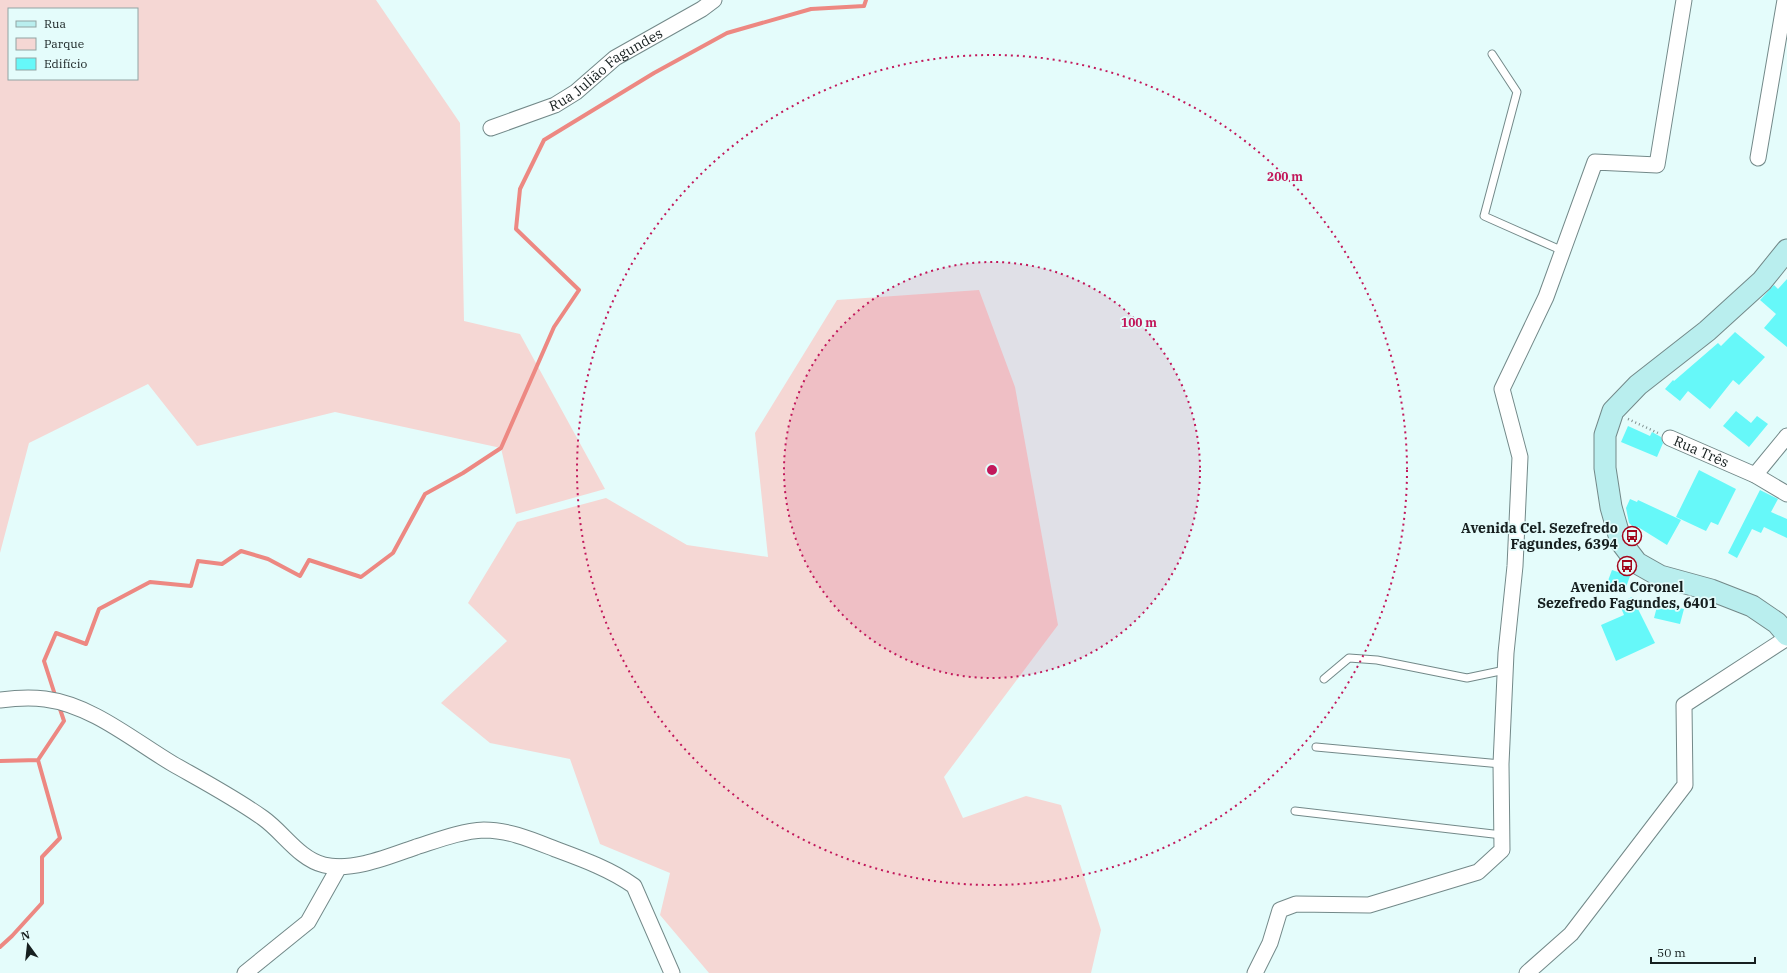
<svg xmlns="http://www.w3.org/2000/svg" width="1787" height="973" font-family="'IBM Plex Serif',serif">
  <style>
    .green { fill: #f5d7d4; fill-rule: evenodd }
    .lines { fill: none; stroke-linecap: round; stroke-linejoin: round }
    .stream { stroke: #ed8882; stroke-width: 4 }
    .building { fill: #66f8f9 }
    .lane-casing { stroke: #738989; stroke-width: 9 }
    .street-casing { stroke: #738989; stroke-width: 17 }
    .secondary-casing { stroke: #738989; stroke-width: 23 }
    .path { stroke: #809190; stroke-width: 2.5; stroke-dasharray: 1 3; stroke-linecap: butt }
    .lane { stroke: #fff; stroke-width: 7 }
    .street { stroke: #fff; stroke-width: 15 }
    .secondary { stroke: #b9eeee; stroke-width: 21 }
    .ring { fill: none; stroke: #c2185b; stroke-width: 2; stroke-dasharray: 2 4 }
    .labels { text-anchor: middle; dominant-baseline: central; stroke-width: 3.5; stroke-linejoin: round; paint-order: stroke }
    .street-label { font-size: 14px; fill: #161f1f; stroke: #e4fcfb }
    .poi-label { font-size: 14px; font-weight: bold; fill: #161f1f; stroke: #e4fcfb; text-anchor: end }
    .centre { fill: #c2185b; stroke: #e4fcfb; stroke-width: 2 }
    .ring-label { font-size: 12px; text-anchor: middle; font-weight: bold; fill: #c2185b; stroke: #e4fcfb; stroke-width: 3.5; stroke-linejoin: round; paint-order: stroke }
  </style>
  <rect width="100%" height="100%" fill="#e4fcfb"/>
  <path class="green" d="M 0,0 L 376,0 L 460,123 L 464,321 L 520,334 L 605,489 L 516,514 L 501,448 L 335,412 L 197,446 L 148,384 L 29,443 L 0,553 ZM 9,9 L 137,9 L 137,79 L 9,79 Z
    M 979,290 L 1015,387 L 1058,625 L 944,777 L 963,818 L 1026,796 L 1061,805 L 1101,930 L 1091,973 L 709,973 L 660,915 L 670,873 L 600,844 L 570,759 L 490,743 L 441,703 L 507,641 L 468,603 L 517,522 L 606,498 L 687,545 L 768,557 L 755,433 L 837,300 Z"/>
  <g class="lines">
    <path class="stream" d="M 56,698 L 44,661 L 56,633 L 86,644 L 99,609 L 150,582 L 191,586 L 198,561 L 222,564 L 241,551 L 268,559 L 300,576 L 309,560 L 361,577 L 393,553 L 425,494 L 463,473 L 501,448 L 554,327 L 579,290 L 516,229 L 520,189 L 544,140 L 654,73 L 727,33 L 811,9 L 864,6 L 866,0
      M 0,761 L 38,760
      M 0,947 L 12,936 L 42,903 L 42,857 L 60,838 L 38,760 L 64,721 L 59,706"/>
  </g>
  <path class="building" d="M 1787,279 L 1787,347 L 1764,328 L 1776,314 L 1760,300 L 1774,285 L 1778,289 Z
    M 1735,332 L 1765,357 L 1739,385 L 1733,380 L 1710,409 L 1688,391 L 1680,401 L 1665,389 L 1673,380 L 1674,381 L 1718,343 L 1721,346 Z
    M 1736,411 L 1751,423 L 1757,416 L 1768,424 L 1749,447 L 1723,426 Z
    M 1628,426 L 1650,436 L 1652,432 L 1661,437 L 1663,443 L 1657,457 L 1621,442 Z
    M 1699,470 L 1736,489 L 1718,525 L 1711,522 L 1706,531 L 1676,517 Z
    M 1760,490 L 1778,499 L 1771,512 L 1787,519 L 1787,538 L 1764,527 L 1761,533 L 1752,529 L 1737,558 L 1728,553 Z
    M 1630,499 L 1637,502 L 1638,500 L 1681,520 L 1667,545 L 1638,527 L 1637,530 L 1629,523 L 1626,508 Z
    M 1612,570 L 1630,576 L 1624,593 L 1606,586 Z
    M 1632,597 L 1655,643 L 1616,661 L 1601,625 L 1624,615 L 1619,603 Z
    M 1658,603 L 1684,609 L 1680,624 L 1654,618 Z"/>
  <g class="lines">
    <defs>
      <path id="lane" d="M 1492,54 L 1517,92 L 1484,216 L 1563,251
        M 1324,679 L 1349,658 L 1377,660 L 1467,678 L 1505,670
        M 1316,747 L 1501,764
        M 1295,811 L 1502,835"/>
      <g id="street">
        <path id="s1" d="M 491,128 L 555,105 L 576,92 L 615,58 L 702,9 L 714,0"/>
        <path d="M 1758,158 L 1785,0"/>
        <path id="s2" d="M 1670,438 L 1755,475 L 1787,494"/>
        <path d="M 1755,475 L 1787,436"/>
        <path d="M 0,700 C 15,698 30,697 45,699 C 92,705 134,741 173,764 C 203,781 235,798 263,818 C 283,832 299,859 324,865 C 352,872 390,856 416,847 C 438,840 461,831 484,830 C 509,830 532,840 555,849 C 582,859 610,869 634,886 L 672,973"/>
        <path d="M 245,973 L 308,922 L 339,867"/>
        <path d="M 1255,973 L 1270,943 L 1280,910 L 1296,904 L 1369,905 L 1478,872 L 1502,850 L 1501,764 L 1506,653 L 1515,566 L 1520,457 L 1502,389 L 1546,297 L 1595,162 L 1657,165 L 1684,0"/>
        <path d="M 1527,973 L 1571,934 L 1685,785 L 1684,705 L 1787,638"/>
      </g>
      <path id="secondary" d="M 1787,250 L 1762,281 L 1707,331 L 1638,385 L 1613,411 L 1605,435 L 1605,468 L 1611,507 L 1621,542 L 1637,563 L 1660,576 L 1711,590 L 1752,606 L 1777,623 L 1787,635"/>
    </defs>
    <use href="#lane" class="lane-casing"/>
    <use href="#street" class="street-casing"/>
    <use href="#secondary" class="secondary-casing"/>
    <path class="path" d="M 1628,419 L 1658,433"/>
    <use href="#lane" class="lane"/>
    <use href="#street" class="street"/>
    <use href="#secondary" class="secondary"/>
  </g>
  <circle cx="992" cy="470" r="208" fill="#c2185b" fill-opacity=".12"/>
  <g class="ring">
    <circle cx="992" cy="470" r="208"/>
    <circle cx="992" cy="470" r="415"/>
  </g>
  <defs>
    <symbol id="bus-ring" viewBox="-11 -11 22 22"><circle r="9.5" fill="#e4fcfb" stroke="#a3061c" stroke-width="1.5"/><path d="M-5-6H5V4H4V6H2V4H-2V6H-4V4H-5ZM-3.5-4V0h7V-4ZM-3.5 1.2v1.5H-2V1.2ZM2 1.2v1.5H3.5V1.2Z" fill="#a3061c"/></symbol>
  </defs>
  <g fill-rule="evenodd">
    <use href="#bus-ring" x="1621" y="525" width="22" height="22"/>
    <use href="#bus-ring" x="1616" y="555" width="22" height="22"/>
  </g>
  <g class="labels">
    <g class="street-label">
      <text stroke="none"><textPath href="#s1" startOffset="130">Rua Julião Fagundes</textPath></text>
      <text stroke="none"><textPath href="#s2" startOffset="34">Rua Três</textPath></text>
    </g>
    <g class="poi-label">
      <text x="1618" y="528">Avenida Cel. Sezefredo<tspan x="1618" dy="16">Fagundes, 6394</tspan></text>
      <text x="1627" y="587" text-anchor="middle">Avenida Coronel<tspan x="1627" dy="16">Sezefredo Fagundes, 6401</tspan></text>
    </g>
  </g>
  <circle cx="992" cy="470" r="6" class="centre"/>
  <g class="ring-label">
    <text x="1285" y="181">200 m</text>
    <text x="1139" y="327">100 m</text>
  </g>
  <rect x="8" y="8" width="130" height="72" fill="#e4fcfb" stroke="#92a4a3"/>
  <rect x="16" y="21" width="20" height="6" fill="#b9eeee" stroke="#92a4a3"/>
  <text x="44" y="28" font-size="12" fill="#161f1f">Rua</text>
  <rect x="16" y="38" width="20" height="12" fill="#f5d7d4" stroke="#92a4a3"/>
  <text x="44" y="48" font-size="12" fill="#161f1f">Parque</text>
  <rect x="16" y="58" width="20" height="12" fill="#66f8f9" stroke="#92a4a3"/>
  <text x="44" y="68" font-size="12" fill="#161f1f">Edifício</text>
  <g transform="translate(28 945) rotate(345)" stroke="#e4fcfb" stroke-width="3" paint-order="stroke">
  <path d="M0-3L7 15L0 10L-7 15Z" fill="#161f1f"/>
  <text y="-6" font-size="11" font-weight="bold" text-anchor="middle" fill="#161f1f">N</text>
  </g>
  <path d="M1651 957v6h104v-6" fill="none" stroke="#161f1f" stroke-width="2"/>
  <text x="1657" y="957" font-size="12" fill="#161f1f" stroke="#e4fcfb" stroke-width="3" paint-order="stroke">50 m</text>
</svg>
